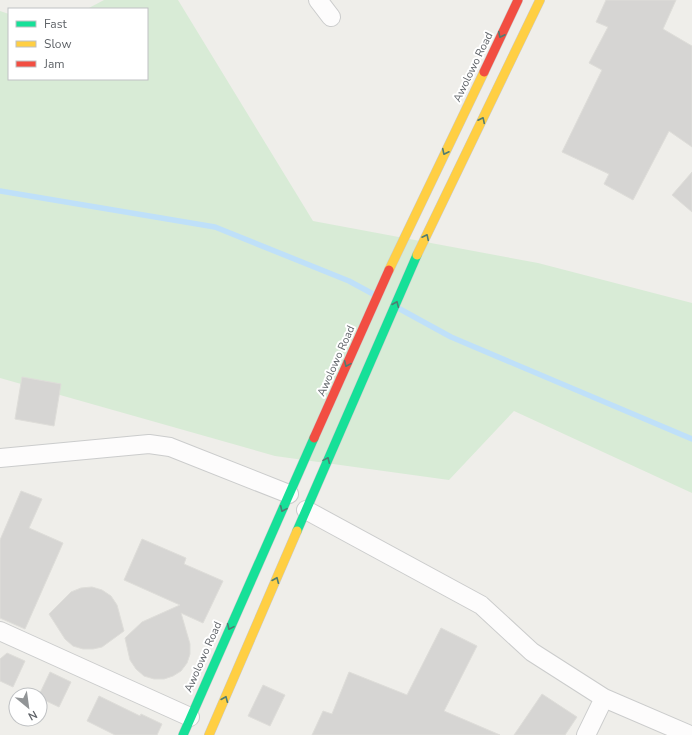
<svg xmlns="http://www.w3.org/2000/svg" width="692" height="735" font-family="'Nunito Sans',sans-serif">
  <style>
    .green { fill: #d8ebd6 }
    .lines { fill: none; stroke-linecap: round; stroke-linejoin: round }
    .stream { stroke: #bfe0f9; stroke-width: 5.5 }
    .building { fill: #d6d5d3; stroke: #deddd9 }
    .street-casing { stroke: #cbcccc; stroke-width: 20 }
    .fast-casing { stroke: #cacacb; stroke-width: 10 }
    .slow-casing { stroke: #cacacb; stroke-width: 10 }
    .jam-casing { stroke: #cacacb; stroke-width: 10 }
    .street { stroke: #fdfcfc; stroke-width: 18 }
    .fast { stroke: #16e098; stroke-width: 9 }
    .slow { stroke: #ffcf43; stroke-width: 9 }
    .jam { stroke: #f24e42; stroke-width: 9 }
    .oneway { stroke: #507c72 }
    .labels { text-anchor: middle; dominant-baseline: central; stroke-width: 4; stroke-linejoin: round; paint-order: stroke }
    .street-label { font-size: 11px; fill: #5f6368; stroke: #fff }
  </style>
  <rect width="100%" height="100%" fill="#efeeea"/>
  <path class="green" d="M 104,0 L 178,0 L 313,221 L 538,263 L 692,303 L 692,493 L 514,411 L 449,480 L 275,456 L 0,378 L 0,11 L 9,14 L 9,79 L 147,79 L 147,9 L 87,9 Z"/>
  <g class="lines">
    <path class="stream" d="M 0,191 L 215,227 L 349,281 L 373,294
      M 398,308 L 451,337 L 692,439"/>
  </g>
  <path class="building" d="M 606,0 L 676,0 L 663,29 L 692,46 L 692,147 L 669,131 L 633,200 L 604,184 L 609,174 L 562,152 L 602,70 L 589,63 L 608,27 L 596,22 Z
    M 692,172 L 692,212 L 672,195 Z
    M 22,377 L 61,384 L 54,426 L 15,419 Z
    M 21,491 L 42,499 L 29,528 L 63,543 L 25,629 L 0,618 L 0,540 Z
    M 142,539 L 186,558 L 184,564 L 223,581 L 203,623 L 181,613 L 190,644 L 190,654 L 187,663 L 181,671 L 173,676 L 164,679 L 154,679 L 144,676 L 136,669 L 130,660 L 125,638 L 142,622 L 180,605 L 124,580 Z
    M 92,587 L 102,590 L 111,596 L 117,605 L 124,631 L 102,647 L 93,649 L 83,649 L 73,646 L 65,639 L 49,614 L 71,592 L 81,588 Z
    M 441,628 L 477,646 L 444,711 L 500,735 L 312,735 L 323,711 L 332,714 L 349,672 L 407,695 Z
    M 7,653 L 25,661 L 13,687 L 0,681 L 0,659 Z
    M 50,672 L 71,682 L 59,707 L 40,698 L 40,695 L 39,695 Z
    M 263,685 L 285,695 L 270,726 L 248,716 Z
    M 542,694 L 577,717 L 565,735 L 514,735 Z
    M 99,696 L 140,716 L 141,714 L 162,724 L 157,735 L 115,735 L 87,721 Z"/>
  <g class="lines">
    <defs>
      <path id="street" d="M 318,0 L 331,17
        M 0,458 L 149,444 L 170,447 L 289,494
        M 306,510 L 481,605 L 532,652 L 604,698 L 690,735
        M 0,631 L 190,717
        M 586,735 L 604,698"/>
      <path id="fast" d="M 297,531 L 417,255
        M 183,735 L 314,438"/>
      <path id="slow" d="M 417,255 L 540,0
        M 389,270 L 484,72
        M 209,735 L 297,531"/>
      <path id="jam" d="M 484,72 L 518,0
        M 314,438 L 389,270"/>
    </defs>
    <use href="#street" class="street-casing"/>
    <use href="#fast" class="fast-casing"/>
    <use href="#slow" class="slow-casing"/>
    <use href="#jam" class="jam-casing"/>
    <use href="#street" class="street"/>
    <use href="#fast" class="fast"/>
    <use href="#slow" class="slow"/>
    <use href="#jam" class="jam"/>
  </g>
  <defs><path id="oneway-chevron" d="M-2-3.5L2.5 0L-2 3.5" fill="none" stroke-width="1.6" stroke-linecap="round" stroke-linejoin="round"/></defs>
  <g class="oneway">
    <use href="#oneway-chevron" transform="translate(501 35) rotate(116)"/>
    <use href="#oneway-chevron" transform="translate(482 120) rotate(-64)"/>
    <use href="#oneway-chevron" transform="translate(445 152) rotate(116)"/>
    <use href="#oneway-chevron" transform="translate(426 237) rotate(-64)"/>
    <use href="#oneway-chevron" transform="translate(396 304) rotate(-67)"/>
    <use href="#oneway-chevron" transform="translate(347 364) rotate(114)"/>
    <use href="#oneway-chevron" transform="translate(327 460) rotate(-66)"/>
    <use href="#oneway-chevron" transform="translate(283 509) rotate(114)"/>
    <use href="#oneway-chevron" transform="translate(276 580) rotate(-67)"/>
    <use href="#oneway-chevron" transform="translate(230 627) rotate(114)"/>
    <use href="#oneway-chevron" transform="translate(225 699) rotate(-67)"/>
  </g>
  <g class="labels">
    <g class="street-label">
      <text transform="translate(473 67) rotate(-64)">Awolowo Road</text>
      <text transform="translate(336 361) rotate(-66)">Awolowo Road</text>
      <text transform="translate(203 657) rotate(-66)">Awolowo Road</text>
    </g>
  </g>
  <rect x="8" y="8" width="140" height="72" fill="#ffffff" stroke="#bfc1c3"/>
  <rect x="16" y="21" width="20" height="6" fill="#16e098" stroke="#bfc1c3"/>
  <text x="44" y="28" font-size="12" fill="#5f6368">Fast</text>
  <rect x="16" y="41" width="20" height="6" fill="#ffcf43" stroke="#bfc1c3"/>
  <text x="44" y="48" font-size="12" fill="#5f6368">Slow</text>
  <rect x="16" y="61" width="20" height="6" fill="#f24e42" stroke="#bfc1c3"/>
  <text x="44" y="68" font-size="12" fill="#5f6368">Jam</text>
  <g transform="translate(28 707) rotate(151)"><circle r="19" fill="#ffffff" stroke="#bfc1c3"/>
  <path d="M0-3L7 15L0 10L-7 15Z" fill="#919496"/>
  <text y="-6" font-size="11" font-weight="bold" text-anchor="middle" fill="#5f6368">N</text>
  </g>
</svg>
